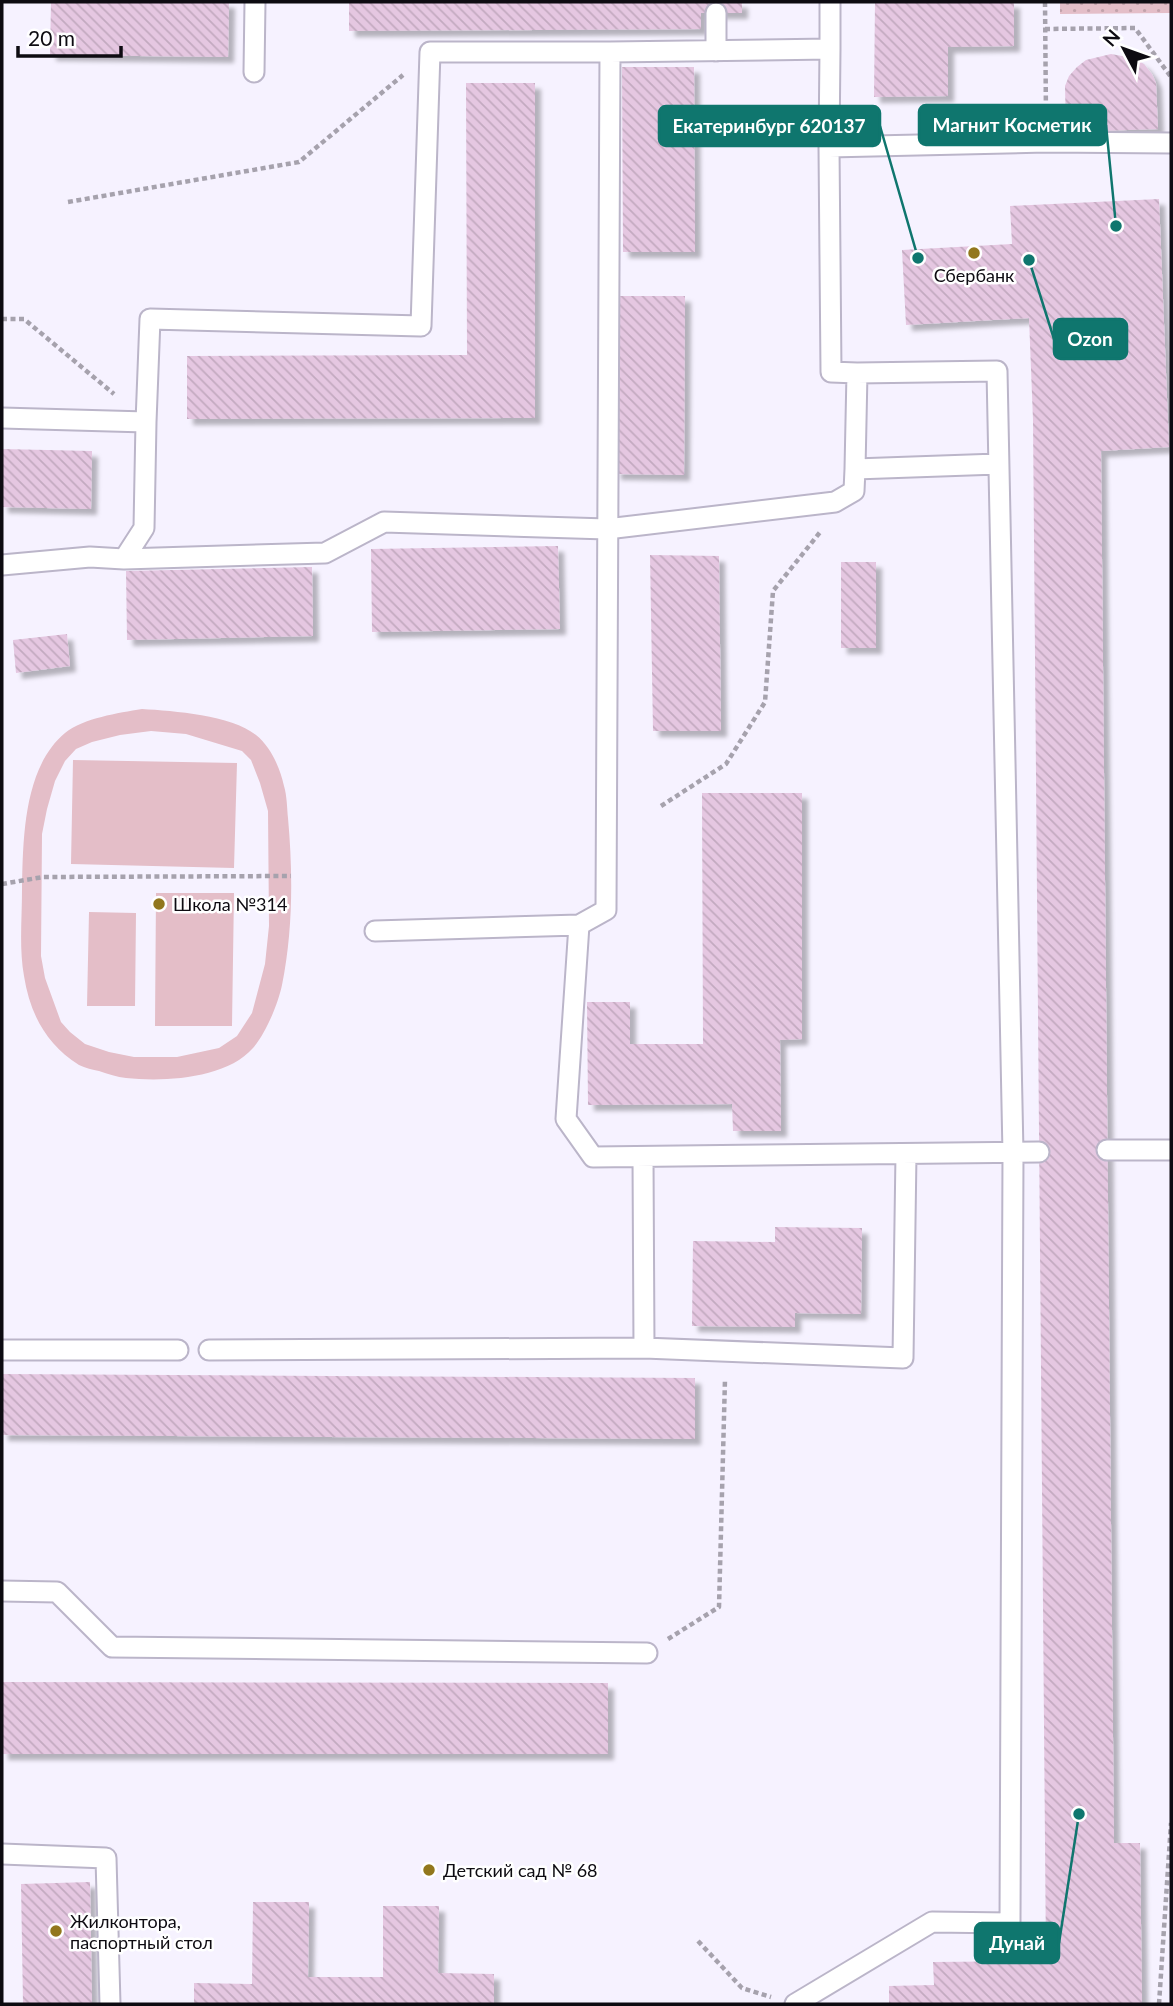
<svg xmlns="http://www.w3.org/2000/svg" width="1173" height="2006" font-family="Lato,sans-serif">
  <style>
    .grass { fill: url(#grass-dots) }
    .pitch { fill: #e4bec8; fill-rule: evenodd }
    .building { fill: url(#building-back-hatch); filter: url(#shadow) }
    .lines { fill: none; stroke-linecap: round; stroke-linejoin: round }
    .lane-casing { stroke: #bbb5c9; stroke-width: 23 }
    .path { stroke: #a6a2ad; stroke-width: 4.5; stroke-dasharray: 5 3.5; stroke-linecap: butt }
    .lane { stroke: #fff; stroke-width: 19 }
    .poi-dot { fill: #92771d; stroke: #fff; stroke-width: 2.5 }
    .labels { text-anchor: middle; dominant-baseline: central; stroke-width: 5; stroke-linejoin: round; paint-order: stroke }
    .poi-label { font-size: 18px; fill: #0d0b11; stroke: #fff; text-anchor: start }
    .leader { fill: none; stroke: #0f766e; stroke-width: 2.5 }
    .callout-dot { fill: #0f766e; stroke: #fff; stroke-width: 2.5 }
    .callout { fill: #0f766e; stroke: #0f766e; stroke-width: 2.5 }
    .callout-label { font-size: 19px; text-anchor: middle; font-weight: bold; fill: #fff }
  </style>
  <defs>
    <pattern id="grass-dots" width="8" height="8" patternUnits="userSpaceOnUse" patternTransform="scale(1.75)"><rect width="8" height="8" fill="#e4bec8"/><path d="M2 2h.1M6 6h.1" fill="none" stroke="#c2a2ab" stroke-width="1.8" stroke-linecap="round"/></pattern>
    <pattern id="building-back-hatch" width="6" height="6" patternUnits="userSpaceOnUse" patternTransform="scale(1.75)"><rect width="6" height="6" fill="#e5c7e1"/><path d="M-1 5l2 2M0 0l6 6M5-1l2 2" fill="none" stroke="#c3aac0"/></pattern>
    <filter id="shadow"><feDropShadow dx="6" dy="6" stdDeviation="2" flood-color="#0004"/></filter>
  </defs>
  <rect width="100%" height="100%" fill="#f6f2ff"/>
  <path class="grass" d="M 1060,2 L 1171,2 L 1171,13 L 1060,14 Z"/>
  <path class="pitch" d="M 142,709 C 174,711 231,715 256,735 C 271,747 280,768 284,786 C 287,796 287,808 288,818 C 293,873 293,931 282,985 C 278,1004 266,1033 253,1048 C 226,1079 164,1082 126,1078 C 117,1077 108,1074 99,1071 C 93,1070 85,1068 79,1065 C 46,1044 30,1014 24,976 C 19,948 22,919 22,890 C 23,841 23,768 65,733 C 84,718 118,713 142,709 ZM 151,731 L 186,734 L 242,751 L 251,760 L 260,783 L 268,811 L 269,926 L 265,964 L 252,1013 L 237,1036 L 219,1048 L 177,1057 L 134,1057 L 109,1052 L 85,1044 L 70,1032 L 61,1022 L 45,978 L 41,956 L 42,834 L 47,809 L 55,781 L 65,761 L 76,749 L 92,742 L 120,735 Z
    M 73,760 L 237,763 L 234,868 L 71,864 Z
    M 156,893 L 234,893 L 232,1026 L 155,1026 Z
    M 89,912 L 136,913 L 135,1006 L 87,1006 Z"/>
  <path class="building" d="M 51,2 L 229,2 L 228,57 L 50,55 Z
    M 349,2 L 742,2 L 742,13 L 701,13 L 701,29 L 349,31 Z
    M 875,2 L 1014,2 L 1014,46 L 948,47 L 948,96 L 874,97 Z
    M 1111,54 L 1133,58 L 1144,64 L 1152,74 L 1156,83 L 1158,129 L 1066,132 L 1065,86 L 1069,76 L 1077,67 L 1086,60 Z
    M 622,67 L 694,67 L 695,252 L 623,252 Z
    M 466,83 L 535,83 L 535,418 L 187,419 L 187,356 L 467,355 Z
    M 1159,199 L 1169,447 L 1101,451 L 1114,1843 L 1140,1843 L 1142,2004 L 889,2004 L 889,1986 L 934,1985 L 933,1962 L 1046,1961 L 1033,420 L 1029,318 L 906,325 L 902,250 L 1012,244 L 1010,206 Z
    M 616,296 L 685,296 L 684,475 L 615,474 Z
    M 2,449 L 92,451 L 91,509 L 2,507 Z
    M 558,546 L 560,629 L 372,632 L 371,549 Z
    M 650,555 L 719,556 L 721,731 L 653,731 Z
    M 841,562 L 876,562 L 876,648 L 841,648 Z
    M 312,567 L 313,636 L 127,640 L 126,571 Z
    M 67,634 L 70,666 L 16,673 L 13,640 Z
    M 702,793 L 802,793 L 802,1039 L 780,1040 L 781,1131 L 733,1131 L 732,1104 L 588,1105 L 587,1002 L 630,1002 L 630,1044 L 703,1044 Z
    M 775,1227 L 862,1228 L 861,1314 L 795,1313 L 795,1327 L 692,1326 L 693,1241 L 775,1242 Z
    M 2,1374 L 695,1378 L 695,1439 L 2,1435 Z
    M 2,1682 L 608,1683 L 608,1754 L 2,1754 Z
    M 90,1882 L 92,2004 L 23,2004 L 21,1884 Z
    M 253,1902 L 309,1902 L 308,1977 L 383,1977 L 383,1906 L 439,1906 L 438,1973 L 494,1974 L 494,2004 L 194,2004 L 194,1983 L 252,1984 Z"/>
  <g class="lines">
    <defs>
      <path id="lane" d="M 830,2 L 830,49
        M 716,51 L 716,13
        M 254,72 L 255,2
        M 829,147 L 831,372 L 857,373 L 855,469
        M 2,418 L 146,422 L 150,319 L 421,326 L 430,52 L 610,52 L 830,49 L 829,147 L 1046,142 L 1171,143
        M 124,559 L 144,528 L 146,422
        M 2,565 L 90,557 L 124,559 L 325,553 L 384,522 L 607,529 L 835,502 L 854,491 L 855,469 L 998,464
        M 579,925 L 606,910 L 610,52
        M 375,931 L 579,925 L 566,1119 L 593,1157 L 1039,1152
        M 1107,1150 L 1171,1150
        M 644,1348 L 903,1358 L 906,1154
        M 2,1350 L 178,1350
        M 209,1350 L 644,1348 L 643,1157
        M 2,1591 L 57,1592 L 112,1647 L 647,1653
        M 2,1854 L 106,1858 L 110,2004
        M 795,2004 L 932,1922 L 1010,1923 L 1013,1153 L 997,371 L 857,373"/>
    </defs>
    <use href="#lane" class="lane-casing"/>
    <path class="path" d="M 1045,2 L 1046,117
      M 1045,29 L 1135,28 L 1171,77
      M 68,202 L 299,162 L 403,75
      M 2,319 L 24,319 L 114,394
      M 661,806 L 726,764 L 765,702 L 773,591 L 821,531
      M 2,884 L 43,877 L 291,876
      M 668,1639 L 719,1607 L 725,1379
      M 698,1941 L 742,1988 L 771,1997
      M 1159,2004 L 1171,1823"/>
    <use href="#lane" class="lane"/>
  </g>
  <g class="poi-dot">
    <circle cx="974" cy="253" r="7"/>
    <circle cx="159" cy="904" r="7"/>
    <circle cx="429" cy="1870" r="7"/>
    <circle cx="56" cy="1931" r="7"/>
  </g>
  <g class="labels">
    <g class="poi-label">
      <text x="974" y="275" text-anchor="middle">Сбербанк</text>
      <text x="173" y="904">Школа №314</text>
      <text x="443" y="1870">Детский сад № 68</text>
      <text x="70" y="1921">Жилконтора,<tspan x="70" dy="21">паспортный стол</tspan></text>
    </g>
  </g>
  <path class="leader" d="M1116 226L1106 125M918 258L880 126M1029 260L1054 339M1079 1814L1059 1943"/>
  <g class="callout-dot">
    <circle cx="1116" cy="226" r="7"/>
    <circle cx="918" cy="258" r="7"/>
    <circle cx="1029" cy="260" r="7"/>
    <circle cx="1079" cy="1814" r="7"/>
  </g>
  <g class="callout">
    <rect x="919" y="105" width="187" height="40" rx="7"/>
    <rect x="659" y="106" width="221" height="40" rx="7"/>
    <rect x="1054" y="319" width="73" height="40" rx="7"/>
    <rect x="975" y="1923" width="84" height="40" rx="7"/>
  </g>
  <g class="callout-label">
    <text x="1012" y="132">Магнит Косметик</text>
    <text x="769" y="133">Екатеринбург 620137</text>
    <text x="1090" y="346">Ozon</text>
    <text x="1017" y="1950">Дунай</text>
  </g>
  <rect width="1173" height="2006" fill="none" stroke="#0d0b11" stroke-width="7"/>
  <g transform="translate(1124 49) rotate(311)" stroke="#ffffff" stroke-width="5" paint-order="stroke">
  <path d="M0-5L12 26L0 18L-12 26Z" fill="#0d0b11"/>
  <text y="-10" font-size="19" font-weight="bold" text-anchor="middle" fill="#0d0b11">N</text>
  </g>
  <path d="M18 46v10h103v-10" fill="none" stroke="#0d0b11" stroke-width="3.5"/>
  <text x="28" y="46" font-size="21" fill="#0d0b11" stroke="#ffffff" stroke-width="5" paint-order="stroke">20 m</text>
</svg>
